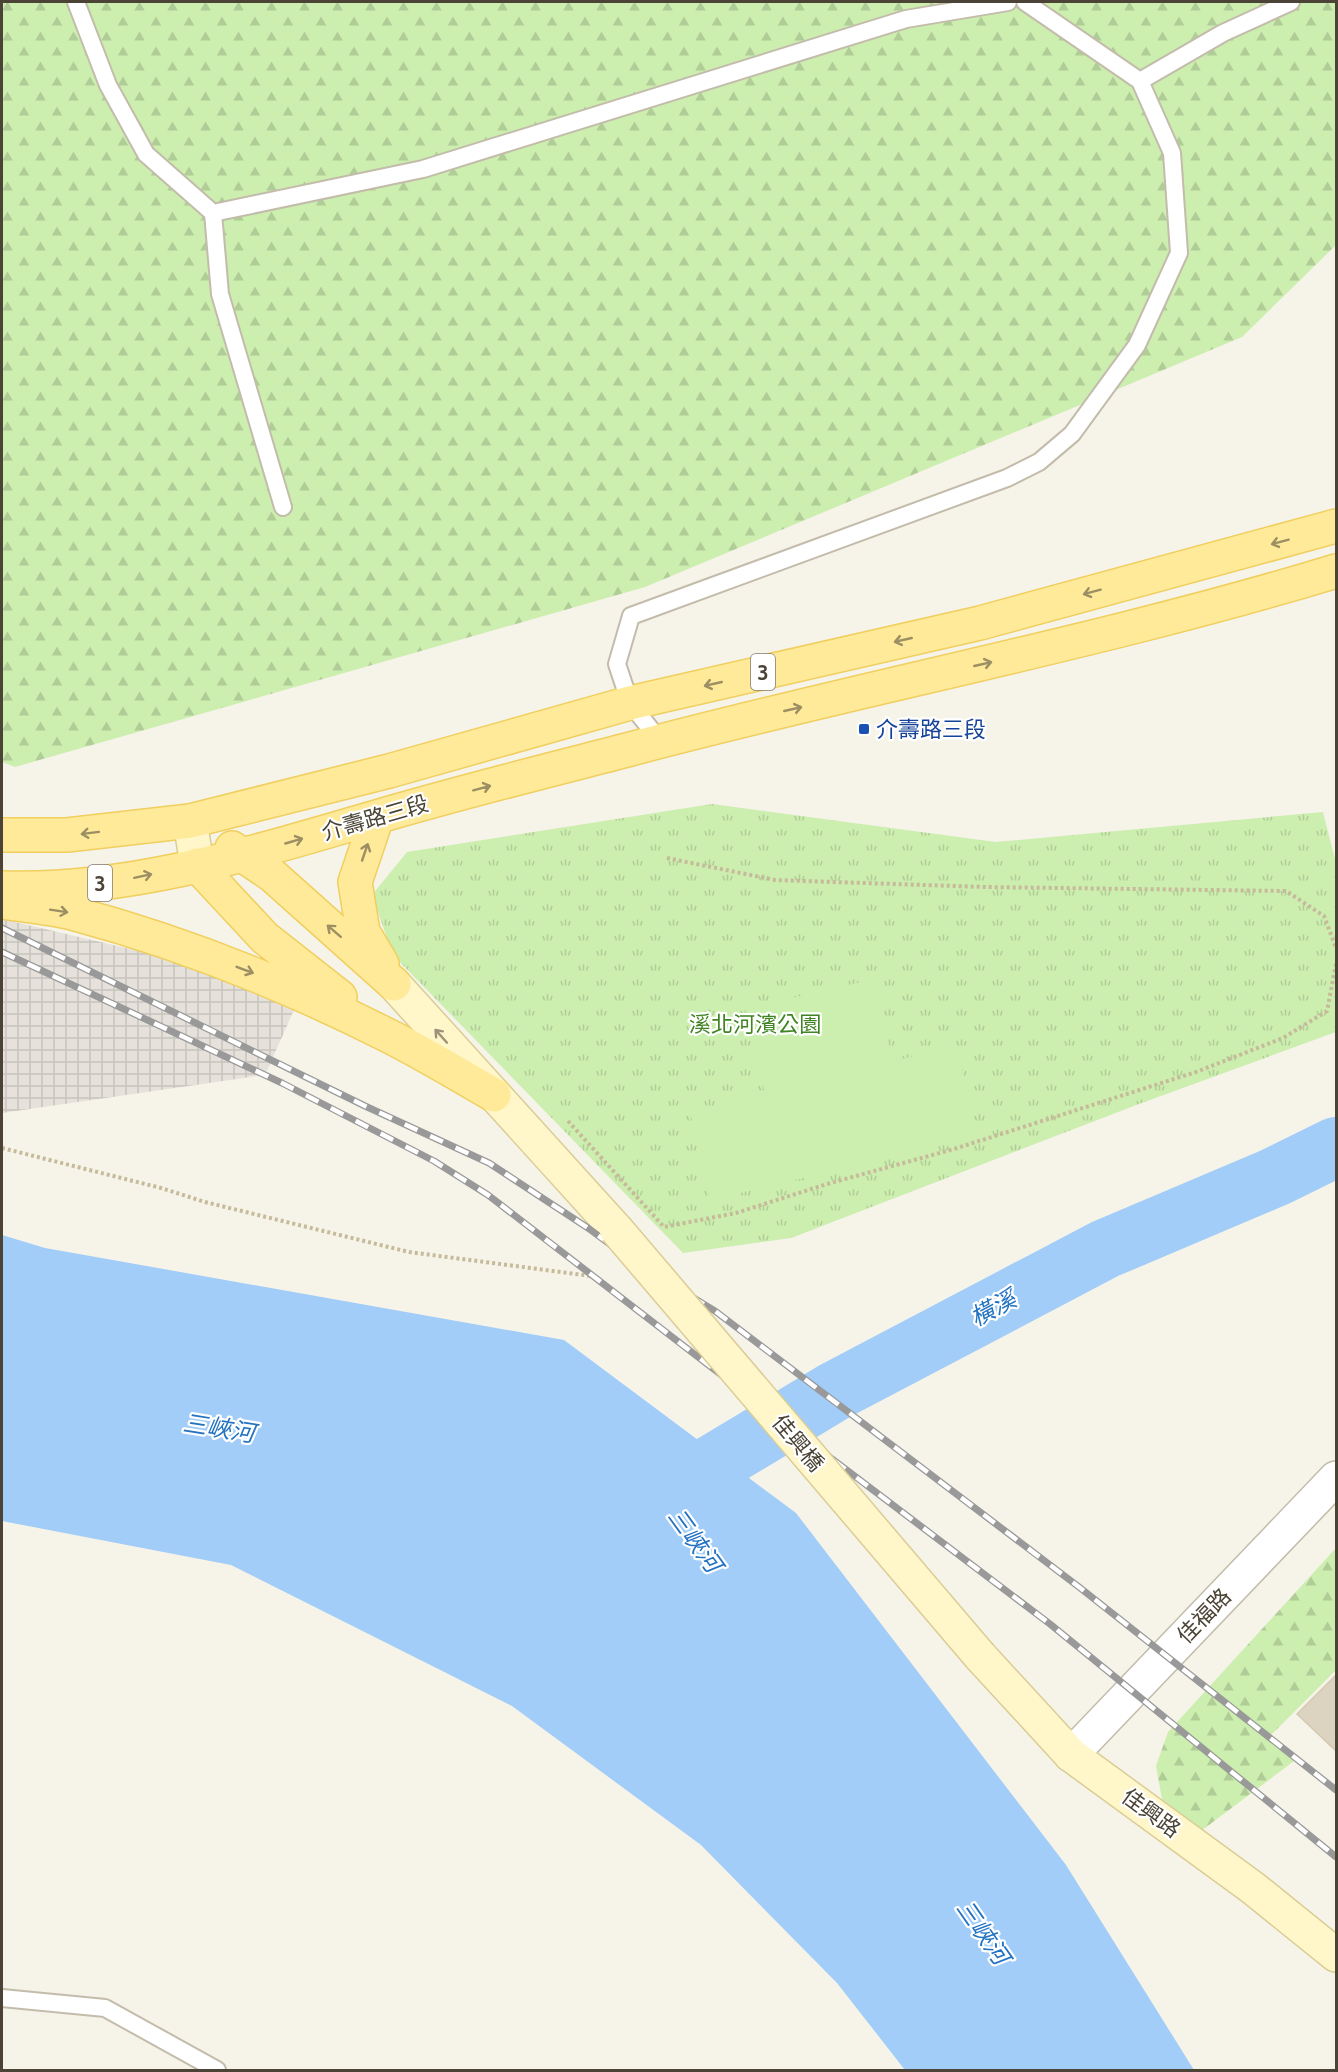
<svg xmlns="http://www.w3.org/2000/svg" width="1338" height="2072" font-family="Cabin,'Noto Sans TC',sans-serif">
  <style>
    .industrial { fill: url(#industrial-grid) }
    .forest { fill: url(#forest-firs) }
    .park { fill: url(#park-tufts) }
    .garden { fill: #cceeaf }
    .water { fill: #a1cdf8 }
    .lines { fill: none; stroke-linecap: round; stroke-linejoin: round }
    .river { stroke: #a1cdf8; stroke-width: 60 }
    .building { fill: #dcd3c0; stroke: #d5c9b0; stroke-width: 1.5 }
    .lane-casing { stroke: #c3bcab; stroke-width: 20 }
    .street-casing { stroke: #c3bcab; stroke-width: 36 }
    .secondary-casing { stroke: #dacd95; stroke-width: 36 }
    .primary-casing { stroke: #f0cf5e; stroke-width: 36 }
    .path { stroke: #c6ba9a; stroke-width: 4; stroke-dasharray: 3 3; stroke-linecap: butt }
    .lane { stroke: #fff; stroke-width: 16 }
    .street { stroke: #fff; stroke-width: 33 }
    .secondary { stroke: #fff6ca; stroke-width: 33 }
    .primary { stroke: #ffea99; stroke-width: 33 }
    .rail-casing { stroke: #999; stroke-width: 7 }
    .rail { stroke: #fff; stroke-width: 4.5; stroke-dasharray: 14; stroke-linecap: butt }
    .secondary-bridge-casing { stroke: #dacd95; stroke-width: 36; stroke-linecap: butt }
    .secondary-bridge { stroke: #fff6ca; stroke-width: 33 }
    .oneway { stroke: #9c8f63 }
    .oneway2 { stroke: #9c9479 }
    .transit-dot { fill: #1a4fb4; stroke: #fff; stroke-width: 2 }
    .labels { text-anchor: middle; dominant-baseline: central; stroke-width: 4.5; stroke-linejoin: round; paint-order: stroke }
    .shield { fill: #fff; stroke: #817c72; stroke-width: 1.5 }
    .shield-label { font-size: 21px; font-weight: bold; fill: #4b4436 }
    .transit-label { font-size: 22px; fill: #164399; stroke: #fff; text-anchor: start }
    .street-label { font-size: 22px; fill: #4b4436; stroke: #fff }
    .park-label { font-size: 22px; fill: #408423; stroke: #fff }
    .water-label { font-size: 24px; font-style: italic; fill: #2473c3; stroke: #fff }
  </style>
  <defs>
    <pattern id="industrial-grid" width="8" height="8" patternUnits="userSpaceOnUse" patternTransform="scale(1.5)"><rect width="8" height="8" fill="#e6e2db"/><path d="M0 4h8M4 0v8" fill="none" stroke="#c7c3bd"/></pattern>
    <pattern id="forest-firs" width="22" height="20" patternUnits="userSpaceOnUse" patternTransform="scale(1.5)"><rect width="22" height="20" fill="#cceeaf"/><path d="M5 1l3.5 6h-7zM16 11l3.5 6h-7z" fill="#b1cd97"/></pattern>
    <pattern id="park-tufts" width="24" height="20" patternUnits="userSpaceOnUse" patternTransform="scale(1.5)"><rect width="24" height="20" fill="#cceeaf"/><path d="M3 7l-1-3M5 7V3M7 7l1-3M15 17l-1-3M17 17v-4M19 17l1-3" fill="none" stroke="#b1cd97"/></pattern>
  </defs>
  <rect width="100%" height="100%" fill="#f6f3e9"/>
  <path class="industrial" d="M 2,919 L 169,958 L 294,1010 L 265,1075 L 2,1113 Z"/>
  <path class="forest" d="M 2,2 L 1336,2 L 1336,245 L 1242,337 L 645,587 L 15,767 L 2,762 Z
    M 1336,1548 L 1336,1670 L 1271,1735 L 1294,1761 L 1201,1831 L 1162,1799 L 1156,1766 L 1168,1732 Z"/>
  <path class="park" d="M 712,804 L 996,842 L 1323,812 L 1336,863 L 1336,1032 L 1139,1104 L 791,1238 L 683,1253 L 393,955 L 372,895 L 407,852 Z"/>
  <path class="garden" d="M 874,979 L 893,1061 L 956,1046 L 978,1137 L 710,1200 L 690,1112 L 765,1094 L 745,1009 Z"/>
  <path class="water" d="M 2,1235 L 45,1248 L 564,1340 L 796,1513 L 1066,1865 L 1194,2070 L 905,2070 L 837,1983 L 701,1845 L 512,1706 L 231,1565 L 2,1521 Z"/>
  <g class="lines">
    <path class="river" d="M 662,1495 L 835,1391 L 1105,1249 L 1275,1177 L 1336,1147"/>
  </g>
  <path class="building" d="M 1336,1675 L 1336,1751 L 1297,1714 Z"/>
  <g class="lines">
    <defs>
      <path id="lane" d="M 76,2 L 108,85 L 146,154 L 213,213 L 220,294 L 283,507
        M 1140,81 L 1223,33 L 1291,2
        M 213,213 L 423,169 L 906,19 L 1008,2
        M 660,741 L 630,703 L 617,664 L 631,616 L 1007,478 L 1039,462 L 1072,434 L 1137,345 L 1179,253 L 1172,153 L 1140,81 L 1025,2
        M 2,1998 L 105,2008 L 217,2070"/>
      <path id="street" d="M 1071,1755 L 1336,1478"/>
      <path id="secondary" d="M 190,821 L 197,865
        M 394,984 L 616,1229
        M 980,1656 L 1071,1755 L 1253,1888 L 1336,1955"/>
      <path id="primary" d="M 377,817 L 355,882 L 363,932 L 382,964
        M 2,835 L 67,835 L 190,821 L 389,771 L 630,703 L 980,623 L 1336,526
        M 232,848 L 272,875 L 394,984
        M 197,865 L 265,938 L 340,997
        M 2,888 C 128,892 253,853 373,818 C 457,793 542,772 627,750 C 862,687 1103,642 1336,571
        M 9,903 C 30,906 52,908 72,913 C 181,942 286,984 387,1035 C 423,1053 459,1075 494,1095"/>
    </defs>
    <use href="#lane" class="lane-casing"/>
    <use href="#street" class="street-casing"/>
    <use href="#secondary" class="secondary-casing"/>
    <use href="#primary" class="primary-casing"/>
    <path class="path" d="M 667,858 L 775,880 L 984,887 L 1286,891 L 1324,916 L 1336,948
      M 568,1121 L 664,1227 L 736,1213 L 827,1184 L 954,1149 L 1196,1072 L 1283,1038 L 1327,1011 L 1336,964
      M 2,1148 L 161,1188 L 205,1202 L 409,1252 L 591,1276"/>
    <use href="#lane" class="lane"/>
    <use href="#street" class="street"/>
    <use href="#secondary" class="secondary"/>
    <use href="#primary" class="primary"/>
    <defs>
      <path id="rail" d="M 2,928 L 365,1106 L 489,1163 L 588,1228 L 631,1260 L 715,1311 L 1079,1587 L 1336,1790
        M 2,952 L 282,1083 L 434,1161 L 488,1195 L 737,1387 L 1050,1624 L 1336,1857"/>
    </defs>
    <use href="#rail" class="rail-casing"/>
    <use href="#rail" class="rail"/>
    <defs>
      <path id="secondary-bridge" d="M 616,1229 L 980,1656"/>
    </defs>
    <use href="#secondary-bridge" class="secondary-bridge-casing"/>
    <use href="#secondary-bridge" class="secondary-bridge"/>
  </g>
  <defs><path id="oneway-shaft" d="M-6 0H5M1.5-3L5.5 0L1.5 3" fill="none" stroke-width="1.6" stroke-linecap="round" stroke-linejoin="round" transform="scale(1.5)"/></defs>
  <g class="oneway">
    <use href="#oneway-shaft" transform="translate(1280 542) rotate(165)"/>
    <use href="#oneway-shaft" transform="translate(1092 592) rotate(165)"/>
    <use href="#oneway-shaft" transform="translate(903 640) rotate(167)"/>
    <use href="#oneway-shaft" transform="translate(983 664) rotate(-13)"/>
    <use href="#oneway-shaft" transform="translate(713 684) rotate(167)"/>
    <use href="#oneway-shaft" transform="translate(793 709) rotate(-13)"/>
    <use href="#oneway-shaft" transform="translate(482 788) rotate(-15)"/>
    <use href="#oneway-shaft" transform="translate(90 833) rotate(173)"/>
    <use href="#oneway-shaft" transform="translate(294 841) rotate(-16)"/>
    <use href="#oneway-shaft" transform="translate(365 852) rotate(-71)"/>
    <use href="#oneway-shaft" transform="translate(143 876) rotate(-12)"/>
    <use href="#oneway-shaft" transform="translate(59 911) rotate(9)"/>
    <use href="#oneway-shaft" transform="translate(334 931) rotate(-139)"/>
    <use href="#oneway-shaft" transform="translate(245 970) rotate(21)"/>
  </g>
  <use class="oneway2" href="#oneway-shaft" transform="translate(441 1036) rotate(-132)"/>
  <rect class="transit-dot" x="858" y="723" width="12" height="12" rx="3"/>
  <g class="labels">
    <g class="shield">
      <rect x="751" y="654" width="24" height="36" rx="4.5"/>
      <rect x="88" y="865" width="24" height="36" rx="4.5"/>
    </g>
    <g class="shield-label">
      <text x="763" y="672">3</text>
      <text x="100" y="883">3</text>
    </g>
    <g class="transit-label">
      <text x="876" y="729">介壽路三段</text>
    </g>
    <g class="street-label">
      <text transform="translate(375 818) rotate(-16)">介壽路三段</text>
      <text transform="translate(798 1443) rotate(50)">佳興橋</text>
      <text transform="translate(1204 1616) rotate(-46)">佳福路</text>
      <text transform="translate(1151 1813) rotate(36)">佳興路</text>
    </g>
    <g class="park-label">
      <text x="755" y="1024">溪北河濱公園</text>
    </g>
    <g class="water-label">
      <text transform="translate(993 1308) rotate(-28)">橫溪</text>
      <text transform="translate(219 1428) rotate(9)">三峽河</text>
      <text transform="translate(695 1540) rotate(54)">三峽河</text>
      <text transform="translate(983 1932) rotate(55)">三峽河</text>
    </g>
  </g>
  <rect width="1338" height="2072" fill="none" stroke="#4b4436" stroke-width="6"/>
</svg>
